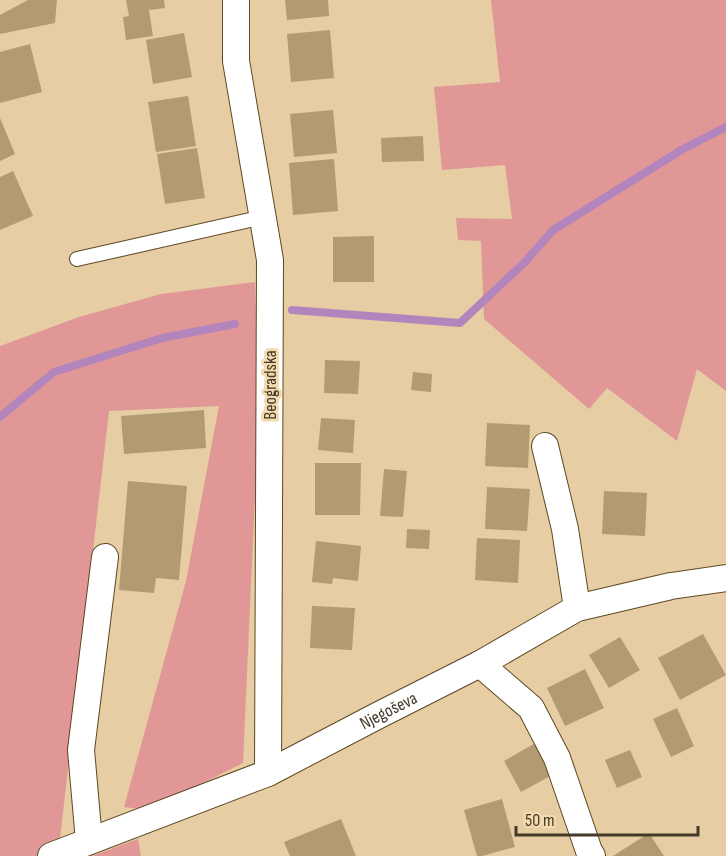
<svg xmlns="http://www.w3.org/2000/svg" width="726" height="856" font-family="'Sofia Sans Condensed',sans-serif">
  <style>
    .green { fill: #e19796 }
    .lines { fill: none; stroke-linecap: round; stroke-linejoin: round }
    .stream { stroke: #b385bd; stroke-width: 8 }
    .building { fill: #b29a72 }
    .lane-casing { stroke: #5d4822; stroke-width: 16 }
    .street-casing { stroke: #5d4822; stroke-width: 28 }
    .lane { stroke: #fff; stroke-width: 14 }
    .street { stroke: #fff; stroke-width: 26 }
    .labels { text-anchor: middle; dominant-baseline: central; stroke-width: 6; stroke-linejoin: round; paint-order: stroke }
    .street-label { font-size: 18px; fill: #443a29; stroke: #f3dab0 }
  </style>
  <rect width="100%" height="100%" fill="#e6cda3"/>
  <path class="green" d="M 491,0 L 726,0 L 726,391 L 697,369 L 677,441 L 607,388 L 589,409 L 484,319 L 481,241 L 458,240 L 456,218 L 512,219 L 505,165 L 442,170 L 434,87 L 500,82 Z
    M 255,282 L 257,351 L 260,384 L 243,763 L 149,810 L 124,807 L 186,581 L 219,406 L 109,411 L 58,856 L 0,856 L 0,346 L 79,317 L 161,294 Z
    M 138,839 L 141,856 L 92,856 Z"/>
  <g class="lines">
    <path class="stream" d="M 292,310 L 460,323 L 525,262 L 553,230 L 683,149 L 726,127
      M 0,417 L 54,372 L 162,338 L 235,324"/>
  </g>
  <path class="building" d="M 28,0 L 57,0 L 55,23 L 0,34 L 0,15 Z
    M 126,0 L 164,0 L 165,8 L 149,10 L 153,36 L 126,40 L 123,17 L 129,16 Z
    M 285,0 L 328,0 L 329,16 L 287,20 Z
    M 330,30 L 334,78 L 291,82 L 287,34 Z
    M 184,33 L 192,77 L 153,84 L 146,40 Z
    M 30,44 L 42,92 L 0,103 L 0,52 Z
    M 188,96 L 196,146 L 156,152 L 148,102 Z
    M 333,110 L 337,153 L 294,157 L 290,114 Z
    M 0,118 L 15,154 L 0,161 Z
    M 423,136 L 424,161 L 382,162 L 381,138 Z
    M 197,148 L 205,198 L 165,204 L 157,154 Z
    M 334,159 L 338,211 L 293,215 L 289,163 Z
    M 13,171 L 33,216 L 0,230 L 0,177 Z
    M 374,236 L 374,282 L 333,282 L 333,237 Z
    M 325,360 L 360,361 L 358,394 L 324,393 Z
    M 413,372 L 432,374 L 431,392 L 411,390 Z
    M 204,410 L 206,448 L 124,454 L 121,416 Z
    M 321,418 L 355,420 L 353,453 L 318,450 Z
    M 487,423 L 530,425 L 528,468 L 485,466 Z
    M 315,463 L 361,463 L 360,515 L 315,515 Z
    M 384,469 L 407,471 L 403,517 L 380,516 Z
    M 128,481 L 187,486 L 179,580 L 156,578 L 154,593 L 119,590 Z
    M 487,487 L 530,489 L 527,531 L 485,529 Z
    M 604,491 L 647,493 L 645,536 L 602,534 Z
    M 407,529 L 430,530 L 429,549 L 406,548 Z
    M 477,538 L 520,540 L 518,583 L 475,580 Z
    M 316,541 L 361,546 L 358,581 L 333,578 L 332,584 L 312,582 Z
    M 312,606 L 355,608 L 352,650 L 310,648 Z
    M 703,634 L 726,675 L 680,700 L 658,658 Z
    M 620,637 L 640,670 L 609,688 L 589,655 Z
    M 585,669 L 604,708 L 565,726 L 547,688 Z
    M 677,708 L 694,746 L 671,757 L 653,719 Z
    M 537,742 L 554,774 L 521,792 L 504,761 Z
    M 630,750 L 642,777 L 617,788 L 605,760 Z
    M 502,799 L 515,847 L 482,856 L 477,856 L 464,810 Z
    M 341,819 L 356,856 L 290,856 L 284,842 Z
    M 649,833 L 664,856 L 613,856 Z"/>
  <g class="lines">
    <defs>
      <path id="lane" d="M 77,259 L 263,217"/>
      <g id="street">
        <path d="M 236,0 L 236,61 L 270,260 L 268,773"/>
        <path d="M 545,446 L 565,529 L 577,608"/>
        <path d="M 480,664 L 531,708 L 557,758 L 589,851 L 592,856"/>
        <path d="M 89,841 L 81,750 L 105,557"/>
        <path id="s1" d="M 51,856 L 268,773 L 379,715 L 480,664 L 577,608 L 671,586 L 726,578"/>
      </g>
    </defs>
    <use href="#lane" class="lane-casing"/>
    <use href="#street" class="street-casing"/>
    <use href="#lane" class="lane"/>
    <use href="#street" class="street"/>
  </g>
  <g class="labels">
    <g class="street-label">
      <text transform="translate(270 385) rotate(-90)">Beogradska</text>
      <text stroke="none"><textPath href="#s1" startOffset="368">Njegoševa</textPath></text>
    </g>
  </g>
  <path d="M516 826v9h182v-9" fill="none" stroke="#443a29" stroke-width="3"/>
  <text x="525" y="826" font-size="18" fill="#443a29" stroke="#f3dab0" stroke-width="4.5" paint-order="stroke">50 m</text>
</svg>
